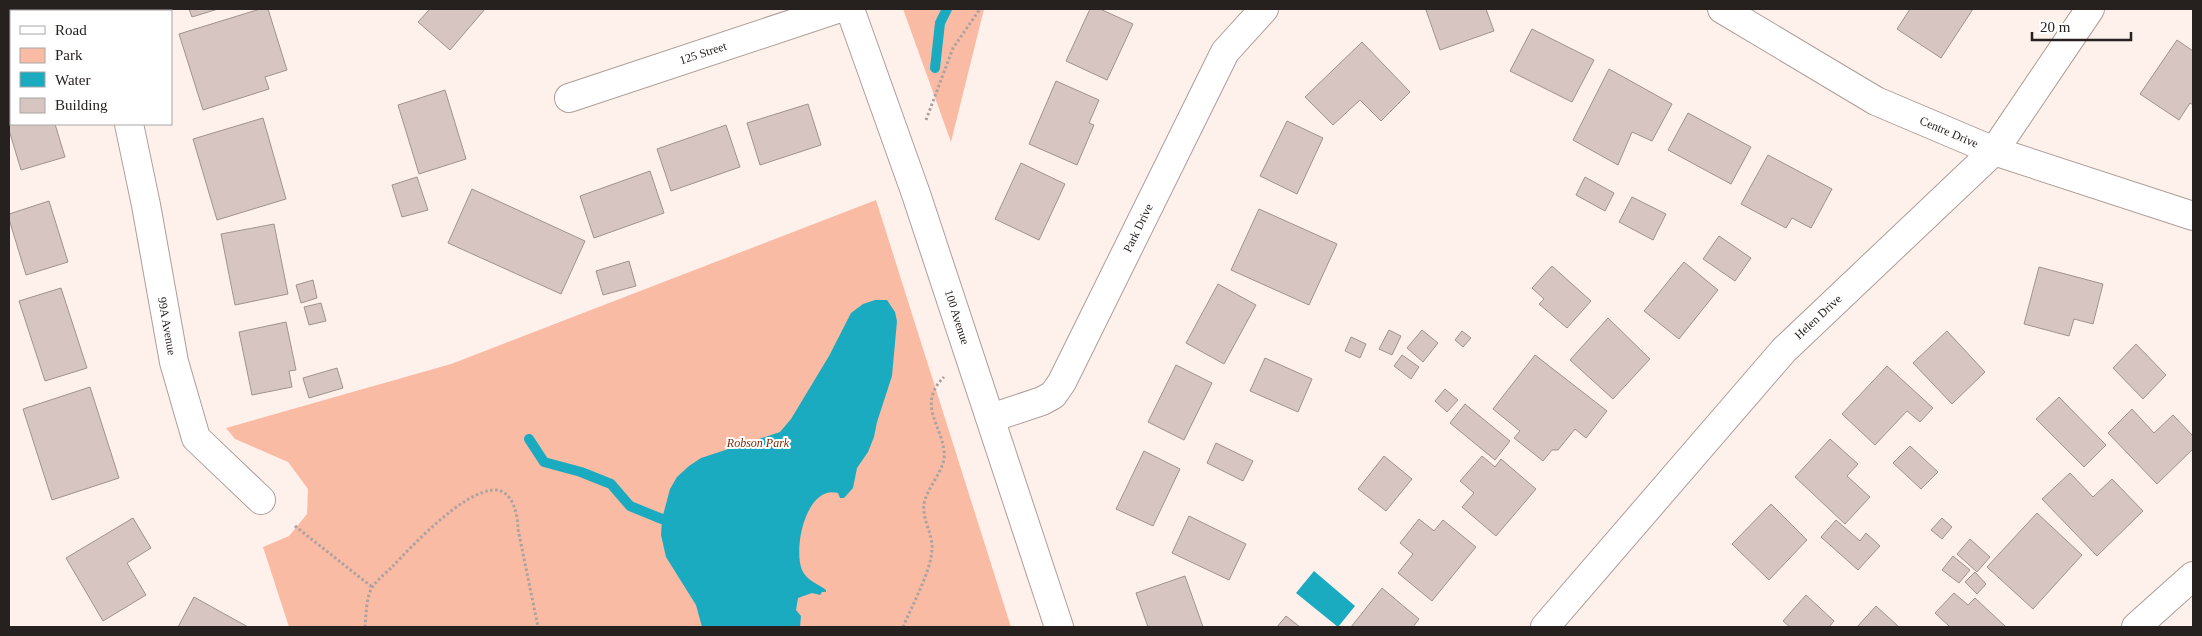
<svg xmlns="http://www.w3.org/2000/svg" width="2202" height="636" font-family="'Times New Roman',serif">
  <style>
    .green { fill: #fabba4 }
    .water { fill: #1aabc1 }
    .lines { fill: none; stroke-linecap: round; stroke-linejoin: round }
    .stream { stroke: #1aabc1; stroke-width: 10 }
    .building { fill: #d6c5c0; stroke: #a1928c }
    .street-casing { stroke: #ad9d98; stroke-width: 30 }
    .secondary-casing { stroke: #ad9d98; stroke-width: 30 }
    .path { stroke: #aca29e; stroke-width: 3; stroke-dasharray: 2.5 2.5; stroke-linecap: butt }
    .street { stroke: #fff; stroke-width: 28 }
    .secondary { stroke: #fff; stroke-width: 28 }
    .labels { text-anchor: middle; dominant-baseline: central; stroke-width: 4; stroke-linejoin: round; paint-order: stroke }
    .street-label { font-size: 12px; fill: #26201e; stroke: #fff }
    .park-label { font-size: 12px; font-style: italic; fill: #782c09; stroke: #fff }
  </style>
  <rect width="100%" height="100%" fill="#fef1ec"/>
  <path class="green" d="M 903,9 L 984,9 L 951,142 Z
    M 876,200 L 1011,627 L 289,627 L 263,547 L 289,536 L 307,514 L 308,489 L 288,462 L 235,439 L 226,428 L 451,364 Z"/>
  <path class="water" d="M 875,300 L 887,300 L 895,312 L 897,321 L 892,376 L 877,422 L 874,437 L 868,452 L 857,468 L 853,488 L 844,498 L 840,498 L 838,493 C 806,485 793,548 802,570 C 807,581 817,583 826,590 L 826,592 L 822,592 L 820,595 L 812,593 L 798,598 L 796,610 L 801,616 L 800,627 L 702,627 L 696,605 L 666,557 L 661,535 L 662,519 L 670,489 L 677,477 L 689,466 L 701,458 L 780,432 L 791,419 L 829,356 L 851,313 L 863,304 Z
    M 1314,571 L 1355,606 L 1338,627 L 1296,593 Z"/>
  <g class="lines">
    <path class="stream" d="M 935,68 L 940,23 L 947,9
      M 529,439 L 544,462 L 581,472 L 611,484 L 630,506 L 662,519"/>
  </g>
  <path class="building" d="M 9,9 L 15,9 L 15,11 L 11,11 L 11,67 L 9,68 Z
    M 189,9 L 218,9 L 192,17 Z
    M 260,9 L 268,9 L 287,70 L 265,77 L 269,89 L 203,110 L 179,34 Z
    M 430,9 L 485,9 L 450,50 L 418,22 Z
    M 1090,9 L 1100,9 L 1133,24 L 1107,80 L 1066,61 Z
    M 1430,9 L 1486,9 L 1494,31 L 1440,50 L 1426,10 Z
    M 1910,9 L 1973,9 L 1941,58 L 1897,29 Z
    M 1532,29 L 1594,60 L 1572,102 L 1510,71 Z
    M 2177,40 L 2193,51 L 2193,105 L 2190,103 L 2179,120 L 2140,94 Z
    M 1362,42 L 1410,92 L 1381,121 L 1360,100 L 1333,125 L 1305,97 Z
    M 1609,69 L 1672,104 L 1652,141 L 1632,132 L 1618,165 L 1573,140 Z
    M 1056,81 L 1099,100 L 1089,123 L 1094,125 L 1077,165 L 1029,144 Z
    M 445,90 L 466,159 L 419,174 L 398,105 Z
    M 11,104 L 11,124 L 55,124 L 65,157 L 21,170 L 9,130 L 9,105 Z
    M 808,104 L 821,145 L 760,165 L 747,123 Z
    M 1688,113 L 1751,147 L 1731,184 L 1668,150 Z
    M 263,118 L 286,199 L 217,220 L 193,139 Z
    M 1287,121 L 1323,138 L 1297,194 L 1260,176 Z
    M 726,125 L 740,167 L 671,191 L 657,149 Z
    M 1768,155 L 1832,189 L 1811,228 L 1792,218 L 1786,228 L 1741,204 Z
    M 1021,163 L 1065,184 L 1039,240 L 995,219 Z
    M 650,171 L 664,213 L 594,238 L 580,196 Z
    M 417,177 L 428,210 L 402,217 L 392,185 Z
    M 1585,177 L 1614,193 L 1605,211 L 1576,195 Z
    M 472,189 L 585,241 L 561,294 L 448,243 Z
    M 1632,197 L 1666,214 L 1653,240 L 1619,222 Z
    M 49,201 L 68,262 L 26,275 L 9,219 L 9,214 Z
    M 1259,209 L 1337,244 L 1309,305 L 1231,270 Z
    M 274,224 L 288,294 L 235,305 L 221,234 Z
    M 1719,236 L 1751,258 L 1735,281 L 1703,259 Z
    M 629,261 L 636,286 L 603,295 L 596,271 Z
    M 1684,262 L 1718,290 L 1679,339 L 1644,311 Z
    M 1552,266 L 1591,301 L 1567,328 L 1539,304 L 1544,299 L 1532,288 Z
    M 2039,267 L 2103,284 L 2093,324 L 2074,319 L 2069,336 L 2024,324 Z
    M 313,280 L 317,298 L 301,303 L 296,285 Z
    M 1218,284 L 1256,305 L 1224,364 L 1186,343 Z
    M 61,288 L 87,368 L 45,381 L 19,301 Z
    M 321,303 L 326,321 L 309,325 L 304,307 Z
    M 1608,318 L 1650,359 L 1613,399 L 1570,360 Z
    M 286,322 L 296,370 L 289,371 L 292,387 L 252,395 L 239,332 Z
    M 1389,330 L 1401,336 L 1392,355 L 1379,349 Z
    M 1422,330 L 1438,343 L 1423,362 L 1407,348 Z
    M 1462,331 L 1471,338 L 1463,347 L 1455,340 Z
    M 1947,331 L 1985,372 L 1952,404 L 1913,363 Z
    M 1351,337 L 1366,344 L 1360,358 L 1345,351 Z
    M 2136,344 L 2166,375 L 2143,399 L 2113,368 Z
    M 1402,355 L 1419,367 L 1411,379 L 1394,366 Z
    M 1535,355 L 1607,411 L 1586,438 L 1575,429 L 1558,450 L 1552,450 L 1543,461 L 1514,438 L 1520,431 L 1493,409 Z
    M 1265,358 L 1312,379 L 1298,412 L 1250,391 Z
    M 1176,365 L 1212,383 L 1184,440 L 1148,422 Z
    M 1887,366 L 1933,408 L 1920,422 L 1907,411 L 1875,445 L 1842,414 Z
    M 337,368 L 343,388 L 309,398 L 303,378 Z
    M 90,387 L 119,478 L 52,500 L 23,409 Z
    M 1445,389 L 1458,400 L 1447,412 L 1435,401 Z
    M 2059,397 L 2106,445 L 2084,467 L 2036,419 Z
    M 1465,404 L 1510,441 L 1495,460 L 1450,423 Z
    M 2132,409 L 2154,433 L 2173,415 L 2193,436 L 2193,449 L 2157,484 L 2108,433 Z
    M 1830,439 L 1858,464 L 1847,476 L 1870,497 L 1845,524 L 1795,477 Z
    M 1216,443 L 1253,461 L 1243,481 L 1207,463 Z
    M 1910,446 L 1938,472 L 1921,489 L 1893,463 Z
    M 1144,451 L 1180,469 L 1153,526 L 1116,509 Z
    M 1384,456 L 1412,479 L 1386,511 L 1358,489 Z
    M 1482,456 L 1495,467 L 1501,459 L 1536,489 L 1496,536 L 1462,507 L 1474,493 L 1460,481 Z
    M 2070,473 L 2093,497 L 2112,479 L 2143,511 L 2097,556 L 2042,499 Z
    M 1771,504 L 1807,540 L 1769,580 L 1732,544 Z
    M 2037,513 L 2082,555 L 2033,609 L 1987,567 Z
    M 1189,516 L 1246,544 L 1229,580 L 1172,553 Z
    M 133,518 L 151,548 L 127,563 L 146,595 L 103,621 L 66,558 Z
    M 1942,518 L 1952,527 L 1942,539 L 1931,530 Z
    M 1419,519 L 1434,531 L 1443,520 L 1476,547 L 1432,601 L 1398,573 L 1413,554 L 1400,543 Z
    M 1836,520 L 1860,541 L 1866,533 L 1880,546 L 1858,570 L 1821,537 Z
    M 1970,539 L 1990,557 L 1977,572 L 1957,554 Z
    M 1953,556 L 1970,570 L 1959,583 L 1942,570 Z
    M 1975,572 L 1986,584 L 1977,594 L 1965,582 Z
    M 1185,576 L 1203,627 L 1148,627 L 1136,593 Z
    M 1382,588 L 1419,619 L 1413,627 L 1351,627 Z
    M 1954,593 L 1968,605 L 1975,598 L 2006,627 L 1948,627 L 1949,626 L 1935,613 Z
    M 1806,595 L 1834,621 L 1829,627 L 1790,627 L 1783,621 Z
    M 194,597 L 248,627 L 178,627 Z
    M 1876,606 L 1899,627 L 1857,627 Z
    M 1286,616 L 1300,627 L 1277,627 Z"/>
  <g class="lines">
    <defs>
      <path id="street" d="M 102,9 L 103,11
        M 1722,9 L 1876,101 L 1994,151 L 2193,216
        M 569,98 L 837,9
        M 129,124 L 146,205 L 174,362 L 196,438 L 261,500
        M 991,418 L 1042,401 L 1053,395 L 1062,382 L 1225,52 L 1264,9
        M 1545,627 L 1784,350 L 1994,151 L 2090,9
        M 2136,627 L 2193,576"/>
      <path id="secondary" d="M 850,9 L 916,194 L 1059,627"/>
    </defs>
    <use href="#street" class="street-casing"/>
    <use href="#secondary" class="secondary-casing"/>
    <path class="path" d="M 926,120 L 953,48 L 980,9
      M 295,526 L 372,587
      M 365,627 C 366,615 366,596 373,586 C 378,579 386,573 392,567 C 413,545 464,490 495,490 C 513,490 518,516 518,529 L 538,627
      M 903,627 C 912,605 931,572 932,549 C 933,534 922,520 924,504 C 927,486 947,469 944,451 C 941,424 917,404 944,377"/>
    <use href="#street" class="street"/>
    <use href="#secondary" class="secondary"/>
  </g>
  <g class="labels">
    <g class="street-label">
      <text transform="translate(703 53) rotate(-18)">125 Street</text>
      <text transform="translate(1949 132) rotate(23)">Centre Drive</text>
      <text transform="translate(1138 228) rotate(-64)">Park Drive</text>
      <text transform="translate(957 317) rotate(72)">100 Avenue</text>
      <text transform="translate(1818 317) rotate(-43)">Helen Drive</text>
      <text transform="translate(167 326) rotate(80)">99A Avenue</text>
    </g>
    <g class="park-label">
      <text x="758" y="443">Robson Park</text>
    </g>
  </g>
  <rect width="2202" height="636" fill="none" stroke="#26201e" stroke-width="20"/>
  <rect x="10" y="10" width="162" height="115" fill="#ffffff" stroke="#a8a6a5"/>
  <rect x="20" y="26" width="25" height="8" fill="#ffffff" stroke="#a8a6a5"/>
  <text x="55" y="35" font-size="15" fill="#26201e">Road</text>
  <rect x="20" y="48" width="25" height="15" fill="#fabba4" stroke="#a8a6a5"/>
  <text x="55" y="60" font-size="15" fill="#26201e">Park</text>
  <rect x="20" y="72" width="25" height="15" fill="#1aabc1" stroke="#a8a6a5"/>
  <text x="55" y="85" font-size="15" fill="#26201e">Water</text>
  <rect x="20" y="98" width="25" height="15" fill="#d6c5c0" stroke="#a8a6a5"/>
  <text x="55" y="110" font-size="15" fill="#26201e">Building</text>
  <path d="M2032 32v8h99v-8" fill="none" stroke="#26201e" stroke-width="2.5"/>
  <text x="2040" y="32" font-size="15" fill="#26201e" stroke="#ffffff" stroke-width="4" paint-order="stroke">20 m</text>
</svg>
